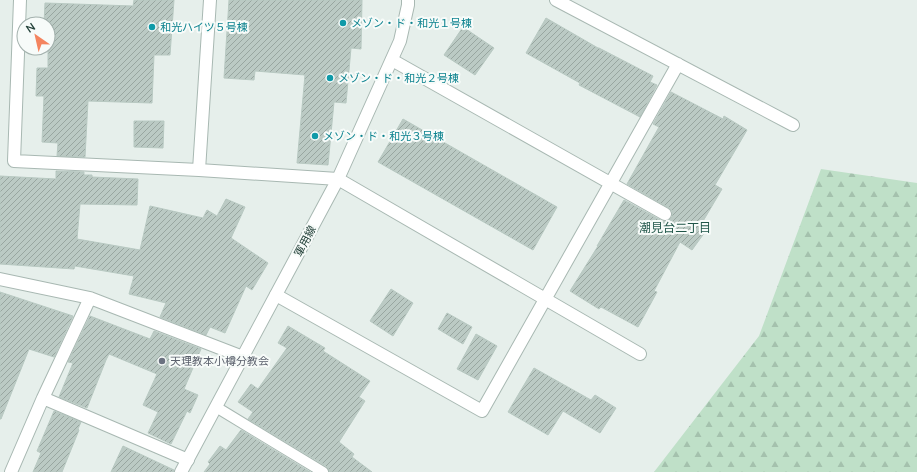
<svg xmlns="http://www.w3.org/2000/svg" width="917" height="472" font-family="Mulish,'Noto Sans JP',sans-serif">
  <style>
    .forest { fill: url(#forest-firs) }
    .building { fill: url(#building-hatch); stroke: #b8c9c2 }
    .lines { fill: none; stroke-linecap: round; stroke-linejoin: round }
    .service-casing { stroke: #a8b8b2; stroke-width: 12 }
    .minor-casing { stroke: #a8b8b2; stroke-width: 14 }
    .tertiary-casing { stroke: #a8b8b2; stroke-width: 14 }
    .service { stroke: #fff; stroke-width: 10 }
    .minor { stroke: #fff; stroke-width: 12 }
    .tertiary { stroke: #fff; stroke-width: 12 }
    .culture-dot { fill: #0f9aa8; stroke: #f7fbf9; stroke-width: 1.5 }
    .worship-dot { fill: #6b7280; stroke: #f7fbf9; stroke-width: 1.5 }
    .labels { text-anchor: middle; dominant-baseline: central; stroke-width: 4; stroke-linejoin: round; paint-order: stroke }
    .culture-label { font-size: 11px; fill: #0d838f; stroke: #f7fbf9; text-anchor: start }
    .street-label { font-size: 11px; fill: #24423a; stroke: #f7fbf9 }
    .worship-label { font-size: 11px; fill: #5b616d; stroke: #f7fbf9; text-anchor: start }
    .neighbourhood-label { font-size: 12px; fill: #1f5548; stroke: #f7fbf9 }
  </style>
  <defs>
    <pattern id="forest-firs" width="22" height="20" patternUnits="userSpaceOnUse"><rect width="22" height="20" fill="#bfe0c8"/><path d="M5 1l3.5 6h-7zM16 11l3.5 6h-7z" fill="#a4c1ad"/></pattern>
    <pattern id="building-hatch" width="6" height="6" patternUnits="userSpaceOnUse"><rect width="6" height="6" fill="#bbcac4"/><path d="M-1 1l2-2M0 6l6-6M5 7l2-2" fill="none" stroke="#98a6a0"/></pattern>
  </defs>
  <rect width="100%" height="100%" fill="#e6efeb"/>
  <path class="forest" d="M 821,169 L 917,183 L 917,472 L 654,472 L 759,336 Z"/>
  <path class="building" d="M 134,0 L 174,0 L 170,55 L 154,55 L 152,103 L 88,101 L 85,157 L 57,156 L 58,143 L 42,142 L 44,96 L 36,96 L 37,68 L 48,68 L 48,24 L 44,24 L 45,3 L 133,6 Z
    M 229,0 L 362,0 L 361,49 L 351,48 L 346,103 L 334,102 L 328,165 L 297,163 L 305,75 L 255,71 L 254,80 L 224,78 Z
    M 546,18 L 598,48 L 599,48 L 653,76 L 650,82 L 657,85 L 640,117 L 579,85 L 580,83 L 526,53 Z
    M 463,27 L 494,48 L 475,75 L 444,55 Z
    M 671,92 L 723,119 L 724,116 L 747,130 L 715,185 L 722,189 L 699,228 L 705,232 L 692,250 L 680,242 L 654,291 L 657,292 L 638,327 L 601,307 L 599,309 L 570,291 L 598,246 L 597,246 L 624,200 L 662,221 L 668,221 L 672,217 L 672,211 L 669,208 L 627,184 L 659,127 L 653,124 Z
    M 403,119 L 557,207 L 533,250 L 378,162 Z
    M 134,121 L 164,121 L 163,148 L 134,147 Z
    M 56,171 L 84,172 L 84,175 L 92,175 L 92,177 L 138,179 L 137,205 L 80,204 L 77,239 L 140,250 L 150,206 L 203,218 L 207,210 L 217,216 L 226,199 L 245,207 L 231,238 L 268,263 L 252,290 L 246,286 L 225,333 L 210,327 L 206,335 L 160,317 L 166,303 L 129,294 L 134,276 L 75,266 L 74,269 L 0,264 L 0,176 L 56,179 Z
    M 391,289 L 413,303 L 393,336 L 370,321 Z
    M 0,292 L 73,316 L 54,357 L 29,349 L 1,419 L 0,419 Z
    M 447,313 L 472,327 L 463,344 L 438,329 Z
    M 90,316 L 150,339 L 154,331 L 201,349 L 184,389 L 198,395 L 190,413 L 187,411 L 171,444 L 148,433 L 158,412 L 143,405 L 157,374 L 109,354 L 106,360 L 87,408 L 59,397 L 73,363 L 68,362 Z
    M 288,326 L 325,348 L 323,351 L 370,381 L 359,397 L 365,401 L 339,442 L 354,454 L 352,457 L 372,472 L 329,472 L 328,469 L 326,466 L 248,419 L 253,412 L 238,402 L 251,384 L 258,389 L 287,348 L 278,343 Z
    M 476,334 L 497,346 L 478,380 L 457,369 Z
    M 534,368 L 591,400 L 595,395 L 616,408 L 600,433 L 563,411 L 548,435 L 508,412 Z
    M 54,411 L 81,422 L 78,429 L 79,430 L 62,472 L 33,472 L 41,453 L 37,451 Z
    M 241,430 L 310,472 L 204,472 L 210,464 L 208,462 L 220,446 L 226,450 Z
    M 123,446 L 174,470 L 174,472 L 111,472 Z"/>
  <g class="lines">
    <defs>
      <path id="service" d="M 216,407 L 323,472"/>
      <path id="minor" d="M 20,0 L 14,161 L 199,170 L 338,179 L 640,354
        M 556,0 L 793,125
        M 392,60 L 665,214
        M 199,170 L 210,0
        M 0,279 L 90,298 L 243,357
        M 276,295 L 482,411 L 678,64
        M 43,398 L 188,460
        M 11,472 L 43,398 L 90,298"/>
      <path id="tertiary" d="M 181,472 L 338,179 L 400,41 L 408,5 L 408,0"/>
    </defs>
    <use href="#service" class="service-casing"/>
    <use href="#minor" class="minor-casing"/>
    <use href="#tertiary" class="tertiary-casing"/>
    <use href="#service" class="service"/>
    <use href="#minor" class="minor"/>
    <use href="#tertiary" class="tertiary"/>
  </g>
  <g class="culture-dot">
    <circle cx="343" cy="23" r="4"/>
    <circle cx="152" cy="27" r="4"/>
    <circle cx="330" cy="78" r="4"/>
    <circle cx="315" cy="136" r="4"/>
  </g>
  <circle class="worship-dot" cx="162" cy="361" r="4"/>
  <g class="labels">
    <g class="culture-label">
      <text x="351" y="23">メゾン・ド・和光１号棟</text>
      <text x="160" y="27">和光ハイツ５号棟</text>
      <text x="338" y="78">メゾン・ド・和光２号棟</text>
      <text x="323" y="136">メゾン・ド・和光３号棟</text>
    </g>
    <g class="street-label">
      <text transform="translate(305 241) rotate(-62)">軍用線</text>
    </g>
    <g class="worship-label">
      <text x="170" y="361">天理教本小樽分教会</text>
    </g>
    <g class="neighbourhood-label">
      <text x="675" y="227">潮見台二丁目</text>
    </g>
  </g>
  <g transform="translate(36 36) rotate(326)"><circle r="19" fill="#f7fbf9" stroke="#a3b1ad"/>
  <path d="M0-3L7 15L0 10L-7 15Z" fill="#f4845f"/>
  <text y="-6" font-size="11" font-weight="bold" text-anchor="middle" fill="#24423a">N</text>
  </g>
</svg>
